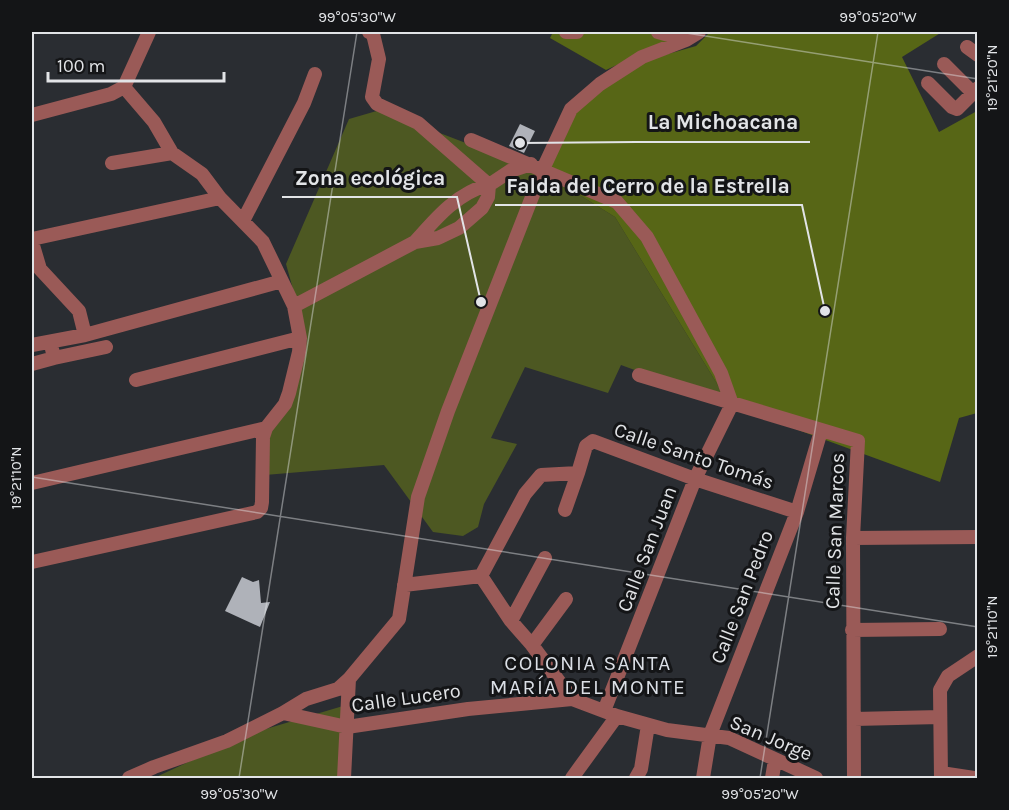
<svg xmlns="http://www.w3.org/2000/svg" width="1009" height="810" font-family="Karla,sans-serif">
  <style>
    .green { fill: #4d5822 }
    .forest { fill: #576616 }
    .building { fill: #afb2b9 }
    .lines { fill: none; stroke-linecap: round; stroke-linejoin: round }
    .minor { stroke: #9a5a57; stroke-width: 14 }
    .ticks { fill: none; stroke: #e2e4e7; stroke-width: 1.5; stroke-opacity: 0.45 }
    .labels { text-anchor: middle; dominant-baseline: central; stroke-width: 6; stroke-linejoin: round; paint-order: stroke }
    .street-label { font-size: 20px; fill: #e2e4e7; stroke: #141517 }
    .neighbourhood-label { font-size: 21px; letter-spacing: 1.5px; fill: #dbdfe6; stroke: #141517 }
    .leader { fill: none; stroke: #e2e4e7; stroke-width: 2 }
    .callout-dot { fill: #e2e4e7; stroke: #141517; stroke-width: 2 }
    .callout-label { font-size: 21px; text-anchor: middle; font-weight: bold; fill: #e2e4e7; stroke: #141517; stroke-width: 6; stroke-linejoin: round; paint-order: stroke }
    .neatline { fill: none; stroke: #e2e4e7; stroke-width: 2 }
    .ticks-label { font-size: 15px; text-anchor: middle; fill: #e2e4e7 }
  </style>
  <rect width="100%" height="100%" fill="#2a2d32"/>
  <path class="green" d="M 380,110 L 544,173 L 615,217 L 730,405 L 621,365 L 608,393 L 525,367 L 491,438 L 517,444 L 484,504 L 478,527 L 463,536 L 433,532 L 384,465 L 265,475 L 267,439 L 307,340 L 286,264 L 349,119 Z
    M 343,706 L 339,778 L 154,778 L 246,735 Z"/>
  <path class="forest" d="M 553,32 L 688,32 L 606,70 L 550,38 Z
    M 710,32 L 942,32 L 902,57 L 939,132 L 977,111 L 977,413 L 959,418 L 940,482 L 730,405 L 615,217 L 544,173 L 568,116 L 640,62 L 696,46 Z"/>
  <path class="building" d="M 520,124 L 535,131 L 524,153 L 509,146 Z
    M 242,577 L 253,582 L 259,580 L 261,603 L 270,602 L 260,627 L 225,611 Z"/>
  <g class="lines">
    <path class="minor" d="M 369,32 L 373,34 L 379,59 L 372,97 L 377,104 L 418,123 L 489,185
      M 566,32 L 577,32
      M 658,32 L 686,40
      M 967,47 L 978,55
      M 944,64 L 973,93
      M 928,83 L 952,107 L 957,109 L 978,88
      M 124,87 L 149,32
      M 32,115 L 111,94 L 124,87
      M 471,140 L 617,202 L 647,237 L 721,373 L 732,404 L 695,479 L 604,711
      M 112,163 L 172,153
      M 243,221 L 304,103 L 315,74
      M 32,239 L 220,198
      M 32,242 L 40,269 L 79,311 L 85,335
      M 415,242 C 436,218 458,192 489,185
      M 294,306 L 415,242 L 438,238 L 459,228 L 482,208 L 488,197 L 489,185 L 510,171 L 531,164
      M 32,345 L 85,335 L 282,281
      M 54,358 L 106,347
      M 32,364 L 54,358 L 52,349
      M 639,375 L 858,441 L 853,538 L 854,778
      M 136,380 L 300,338
      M 32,483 L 266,428
      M 565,510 L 578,473
      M 853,538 L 978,537
      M 32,562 L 257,512 L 261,508 L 262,502 L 263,437 L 266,428 L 285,404 L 289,393 L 299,352 L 300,338 L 294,306 L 263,242 L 220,198 L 202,174 L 172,153 L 154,122 L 124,87
      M 481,576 L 511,621 L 532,645 L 572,699
      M 404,585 L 481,576 L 525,494 L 541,475 L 578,473 L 586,446 L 593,441 L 695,479 L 797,512
      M 511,621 L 545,558
      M 852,630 L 940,629
      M 532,645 L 566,599
      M 283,713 L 347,727 L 468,709 L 572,699 L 617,716 L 667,730 L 729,738 L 816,778
      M 854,719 L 940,717
      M 941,773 L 974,778
      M 129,778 L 154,767 L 227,741 L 283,713 L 306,699 L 338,689 L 349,679 L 399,619 L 418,497 L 448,411 L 543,169 L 571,109 L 600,84 L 642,57 L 686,40 L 699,32
      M 344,778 L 349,679
      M 572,778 L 617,716
      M 636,778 L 641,769 L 648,725
      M 703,778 L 710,735 L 797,512 L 821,431
      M 772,778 L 775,760
      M 941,778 L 940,690 L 948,676 L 978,656"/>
  </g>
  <path class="ticks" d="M 680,32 L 978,79M 32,477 L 978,627M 239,778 L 357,32M 760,778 L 878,32"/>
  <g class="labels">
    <g class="street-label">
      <text transform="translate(694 456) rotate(19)">Calle Santo Tomás</text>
      <text transform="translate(835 531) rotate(-88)">Calle San Marcos</text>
      <text transform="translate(647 549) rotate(-69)">Calle San Juan</text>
      <text transform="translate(742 597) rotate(-69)">Calle San Pedro</text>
      <text transform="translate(406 698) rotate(-8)">Calle Lucero</text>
      <text transform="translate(771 738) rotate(23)">San Jorge</text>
    </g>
    <g class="neighbourhood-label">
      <text x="588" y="663">COLONIA SANTA<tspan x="588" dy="24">MARÍA DEL MONTE</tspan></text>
    </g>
  </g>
  <path class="leader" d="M520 143L636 142H810M481 302L457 197H282M825 311L802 205H495"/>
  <g class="callout-dot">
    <circle cx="520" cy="143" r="6"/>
    <circle cx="481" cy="302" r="6"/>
    <circle cx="825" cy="311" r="6"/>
  </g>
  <g class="callout-label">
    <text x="723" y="129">La Michoacana</text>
    <text x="370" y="185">Zona ecológica</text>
    <text x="648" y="193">Falda del Cerro de la Estrella</text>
  </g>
  <rect width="1009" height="810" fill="none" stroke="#141517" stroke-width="66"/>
  <path d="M48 72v9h176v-9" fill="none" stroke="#e2e4e7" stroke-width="3"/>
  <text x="57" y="72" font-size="18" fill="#e2e4e7" stroke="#141517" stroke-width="4.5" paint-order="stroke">100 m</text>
  <rect x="33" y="33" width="943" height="744" class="neatline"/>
  <g class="ticks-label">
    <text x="357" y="22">99°05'30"W</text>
    <text x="878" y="22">99°05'20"W</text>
    <text transform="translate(992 78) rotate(-90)" y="5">19°21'20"N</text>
    <text transform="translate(16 478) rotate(-90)" y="5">19°21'10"N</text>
    <text transform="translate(992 627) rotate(-90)" y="5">19°21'10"N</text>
    <text x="239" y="799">99°05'30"W</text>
    <text x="760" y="799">99°05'20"W</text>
  </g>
</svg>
